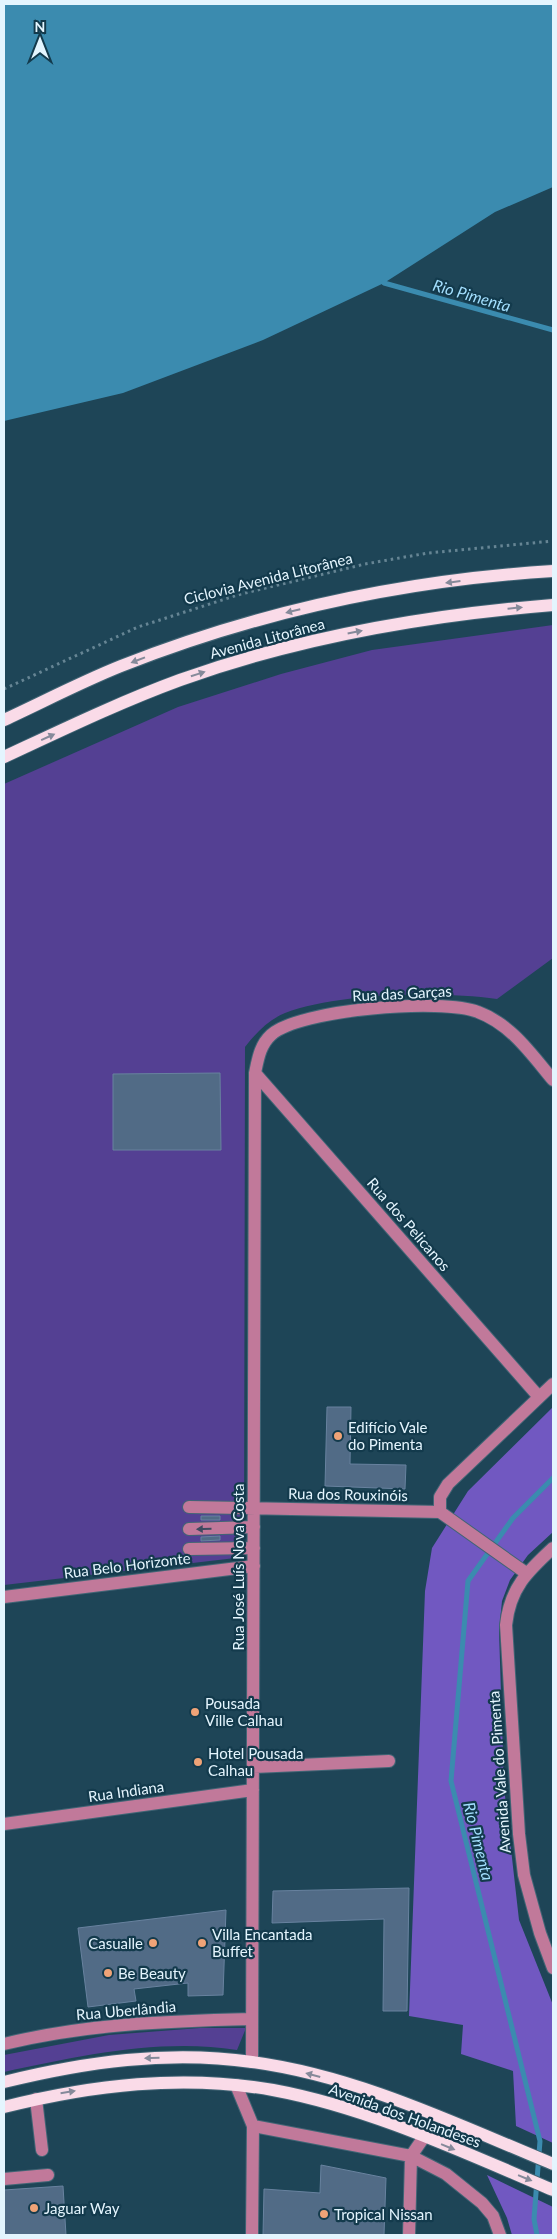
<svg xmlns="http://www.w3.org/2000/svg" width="557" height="2239" font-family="Lato,sans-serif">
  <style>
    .green { fill: #544093 }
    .forest { fill: #7158c1 }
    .water { fill: #3b8baf }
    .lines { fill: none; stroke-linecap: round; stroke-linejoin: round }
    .stream { stroke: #3b8baf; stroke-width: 5 }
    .building { fill: #516b86; stroke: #68829f }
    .minor-casing { stroke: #426575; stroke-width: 14 }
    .major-casing { stroke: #426575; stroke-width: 14 }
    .path { stroke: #668594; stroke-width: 3; stroke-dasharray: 2.5 4; stroke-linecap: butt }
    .minor { stroke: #c1799a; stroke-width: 12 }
    .major { stroke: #fadbe8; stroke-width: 12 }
    .oneway { fill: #868a9a }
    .oneway2 { fill: #3e4a60 }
    .poi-dot { fill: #efa377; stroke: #133a4c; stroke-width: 2 }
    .labels { text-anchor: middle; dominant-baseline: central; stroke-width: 4.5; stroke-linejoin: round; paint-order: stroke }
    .street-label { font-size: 15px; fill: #e4f5fe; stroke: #133a4c }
    .poi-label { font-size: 15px; fill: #e4f5fe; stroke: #133a4c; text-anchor: start }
    .water-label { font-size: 16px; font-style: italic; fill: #a3dffe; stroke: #133a4c }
  </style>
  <rect width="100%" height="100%" fill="#1e4557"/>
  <path class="green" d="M 553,625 L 553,958 L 497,999 C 439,991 340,993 285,1013 C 268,1020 256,1033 245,1047 L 244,1557 L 4,1585 L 4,784 L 178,707 L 281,674 L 372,650 Z
    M 200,2028 L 246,2028 L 237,2050 C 160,2038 79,2056 4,2072 L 4,2055 L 109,2035 Z"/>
  <path class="forest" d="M 553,1407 L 553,1532 L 528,1555 L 510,1580 L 502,1601 L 499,1631 L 504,1787 L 519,1920 L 553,2005 L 553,2143 L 516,2126 L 513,2071 L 461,2054 L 463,2025 L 409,2016 L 425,1591 L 432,1548 L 468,1491 Z
    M 487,2175 L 553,2207 L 553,2235 L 512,2235 L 507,2218 Z"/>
  <path class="water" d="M 4,4 L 553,4 L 553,187 L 495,212 L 384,283 L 263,340 L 123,393 L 4,421 Z"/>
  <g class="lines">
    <path class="stream" d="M 384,283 L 553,330
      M 537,2235 L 534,2219 L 540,2141 L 451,1781 L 468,1581 L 513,1518 L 553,1478"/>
  </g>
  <path class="building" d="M 220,1073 L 221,1150 L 113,1150 L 113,1074 Z
    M 327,1407 L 351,1407 L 350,1464 L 406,1465 L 405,1489 L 325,1486 Z
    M 201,1516 L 220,1516 L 220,1520 L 201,1520 Z
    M 220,1536 L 220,1540 L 201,1541 L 201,1537 Z
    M 409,1888 L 407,2011 L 383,2011 L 384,1919 L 272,1923 L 273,1891 Z
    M 226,1910 L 223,1995 L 188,1996 L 188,1983 L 134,1989 L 136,2001 L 88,2007 L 78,1928 Z
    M 321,2165 L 386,2178 L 384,2235 L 263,2235 L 264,2189 L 320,2193 Z
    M 63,2186 L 66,2235 L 4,2235 L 4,2190 Z"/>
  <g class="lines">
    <defs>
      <path id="minor" d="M 255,1073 L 539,1397
        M 189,1507 L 440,1512
        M 440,1512 L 440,1497 L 448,1484 L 553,1384
        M 440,1512 L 526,1573
        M 189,1529 L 254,1527
        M 553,1548 C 527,1572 510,1588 506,1625 L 519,1834 L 524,1875 L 540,1933 L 553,1968
        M 189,1549 L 254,1548
        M 4,1597 L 254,1566
        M 253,1767 L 389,1761
        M 4,1824 L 253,1790
        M 4,2044 C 85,2024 169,2021 252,2019
        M 252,2062 L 255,1073 C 258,1059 260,1045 271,1035 C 299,1009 443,998 478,1012 C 511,1024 532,1055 553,1080
        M 236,2085 L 253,2126 L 252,2235
        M 36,2099 L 42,2150
        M 253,2126 L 411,2156 L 446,2174 L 482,2203 L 493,2216 L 500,2235
        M 4,2179 L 48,2175
        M 409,2235 L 411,2156 L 424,2137"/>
      <path id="major" d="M 4,720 C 43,702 81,682 121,666 C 258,612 406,580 553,571
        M 4,757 C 62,730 120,702 180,680 C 300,637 427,615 553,605
        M 4,2082 C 85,2062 168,2050 252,2062 C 357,2076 456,2124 553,2164
        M 4,2107 C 92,2085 182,2074 273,2090 C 370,2108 463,2152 553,2190"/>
    </defs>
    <use href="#minor" class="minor-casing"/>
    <use href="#major" class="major-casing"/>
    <path class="path" d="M 4,689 L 138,627 L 241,594 L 365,564 L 428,553 L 553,541"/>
    <use href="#minor" class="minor"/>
    <use href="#major" class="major"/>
  </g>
  <defs><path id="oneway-solid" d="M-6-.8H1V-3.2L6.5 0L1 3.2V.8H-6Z" transform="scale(1.25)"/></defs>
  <g class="oneway">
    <use href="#oneway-solid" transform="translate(453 582) rotate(173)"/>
    <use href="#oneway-solid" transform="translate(515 608) rotate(-6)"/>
    <use href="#oneway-solid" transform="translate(293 611) rotate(166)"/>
    <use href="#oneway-solid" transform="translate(355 632) rotate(-11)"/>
    <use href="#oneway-solid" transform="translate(138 660) rotate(159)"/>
    <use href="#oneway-solid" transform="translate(198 674) rotate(-18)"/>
    <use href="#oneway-solid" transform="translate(48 737) rotate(-24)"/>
    <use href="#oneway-solid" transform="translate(152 2058) rotate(179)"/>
    <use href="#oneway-solid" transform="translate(313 2075) rotate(-165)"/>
    <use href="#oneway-solid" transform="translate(68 2092) rotate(-9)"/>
    <use href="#oneway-solid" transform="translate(448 2147) rotate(22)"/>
    <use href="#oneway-solid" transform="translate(525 2178) rotate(22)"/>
  </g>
  <use class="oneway2" href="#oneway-solid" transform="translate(204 1529) rotate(179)"/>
  <g class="poi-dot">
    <circle cx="338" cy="1436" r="5"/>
    <circle cx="195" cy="1712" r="5"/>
    <circle cx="198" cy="1762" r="5"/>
    <circle cx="153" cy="1943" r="5"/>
    <circle cx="202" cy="1943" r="5"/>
    <circle cx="108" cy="1973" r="5"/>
    <circle cx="34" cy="2208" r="5"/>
    <circle cx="324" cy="2214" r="5"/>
  </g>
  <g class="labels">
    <g class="street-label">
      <text transform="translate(268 578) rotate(-14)">Ciclovia Avenida Litorânea</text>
      <text transform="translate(267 638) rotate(-15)">Avenida Litorânea</text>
      <text transform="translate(402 993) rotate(-3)">Rua das Garças</text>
      <text transform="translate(409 1224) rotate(49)">Rua dos Pelicanos</text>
      <text transform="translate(348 1494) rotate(1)">Rua dos Rouxinóis</text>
      <text transform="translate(127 1565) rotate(-7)">Rua Belo Horizonte</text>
      <text transform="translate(238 1567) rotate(-90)">Rua José Luís Nova Costa</text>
      <text transform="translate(499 1772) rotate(-94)">Avenida Vale do Pimenta</text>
      <text transform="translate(126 1791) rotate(-8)">Rua Indiana</text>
      <text transform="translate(126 2010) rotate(-5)">Rua Uberlândia</text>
      <text transform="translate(405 2115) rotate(20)">Avenida dos Holandeses</text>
    </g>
    <g class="poi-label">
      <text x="348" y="1427">Edifício Vale<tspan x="348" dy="17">do Pimenta</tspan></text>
      <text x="205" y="1703">Pousada<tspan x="205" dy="17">Ville Calhau</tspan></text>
      <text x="208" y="1753">Hotel Pousada<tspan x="208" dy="17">Calhau</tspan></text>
      <text x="212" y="1934">Villa Encantada<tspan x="212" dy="17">Buffet</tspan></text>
      <text x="143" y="1943" text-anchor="end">Casualle</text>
      <text x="118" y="1973">Be Beauty</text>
      <text x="44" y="2208">Jaguar Way</text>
      <text x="334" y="2214">Tropical Nissan</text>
    </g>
    <g class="water-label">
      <text transform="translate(472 295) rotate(16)">Rio Pimenta</text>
      <text transform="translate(479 1841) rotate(76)">Rio Pimenta</text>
    </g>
  </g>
  <rect width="557" height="2239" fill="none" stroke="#e4f5fe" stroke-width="10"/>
  <g transform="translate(40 40)" stroke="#133a4c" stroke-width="4" paint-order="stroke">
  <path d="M0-4L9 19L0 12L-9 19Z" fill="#e4f5fe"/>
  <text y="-8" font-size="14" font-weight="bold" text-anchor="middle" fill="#e4f5fe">N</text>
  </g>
</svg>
